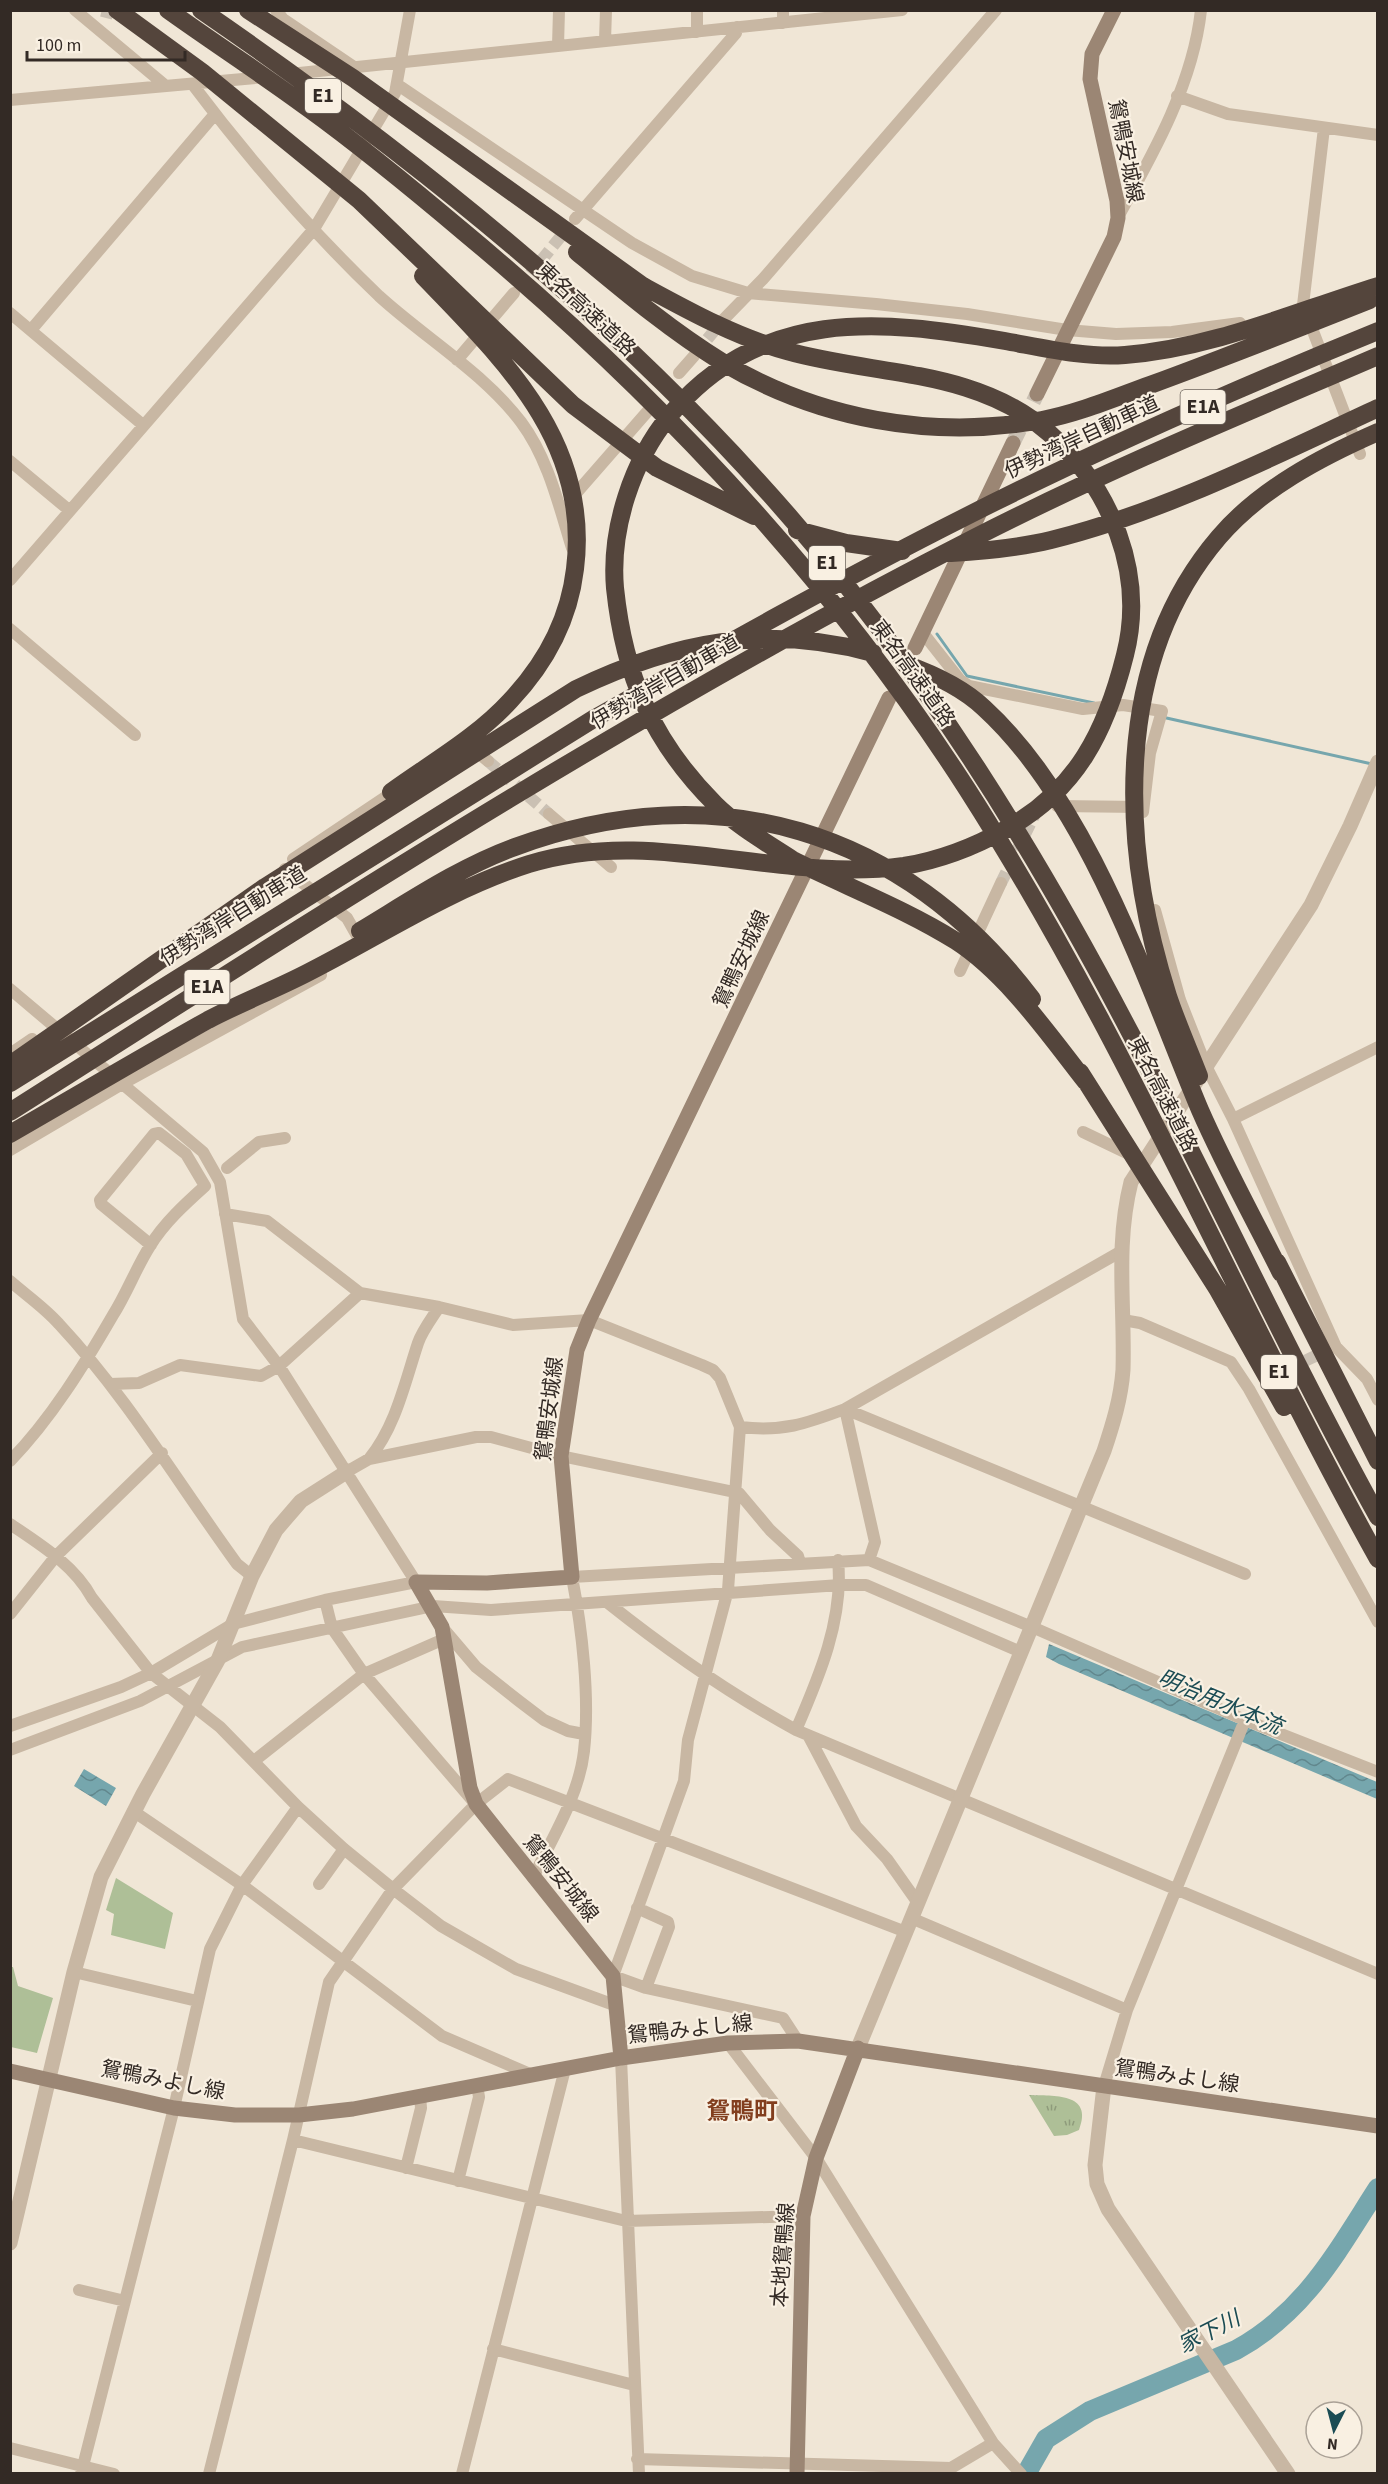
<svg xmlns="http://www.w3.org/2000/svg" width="1388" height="2484" font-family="'Source Sans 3','Noto Sans JP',sans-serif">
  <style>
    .park { fill: url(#park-tufts) }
    .pitch { fill: #aebf97 }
    .water { fill: url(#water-waves) }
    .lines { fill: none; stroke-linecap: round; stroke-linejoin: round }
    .stream { stroke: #76a6ad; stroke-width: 3 }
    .river { stroke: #76a6ad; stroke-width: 20 }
    .minor-tunnel { stroke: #cac0b3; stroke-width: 12; stroke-dasharray: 12 6; stroke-linecap: butt }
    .secondary-tunnel { stroke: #cac0b3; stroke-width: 15; stroke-dasharray: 15 8; stroke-linecap: butt }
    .minor { stroke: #c8b7a3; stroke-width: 12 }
    .tertiary { stroke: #c8b7a3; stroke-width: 15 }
    .secondary { stroke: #9b8674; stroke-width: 15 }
    .motorway { stroke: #54453c; stroke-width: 18 }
    .labels { text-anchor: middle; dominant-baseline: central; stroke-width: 4.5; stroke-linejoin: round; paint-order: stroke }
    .shield { fill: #f9f0e2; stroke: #6e655e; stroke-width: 1.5 }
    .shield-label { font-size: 20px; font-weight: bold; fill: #332a25 }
    .street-label { font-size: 21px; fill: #332a25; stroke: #f9f0e2 }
    .water-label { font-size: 22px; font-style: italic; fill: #1b4c54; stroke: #f9f0e2 }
    .quarter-label { font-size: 24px; font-weight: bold; fill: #823e1e; stroke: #f9f0e2 }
  </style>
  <defs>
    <pattern id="park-tufts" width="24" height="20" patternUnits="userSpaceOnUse" patternTransform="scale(1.5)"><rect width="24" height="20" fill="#aebf97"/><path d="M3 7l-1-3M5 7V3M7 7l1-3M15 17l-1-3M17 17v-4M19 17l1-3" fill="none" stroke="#8e9b7b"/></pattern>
    <pattern id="water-waves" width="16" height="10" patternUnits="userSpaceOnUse" patternTransform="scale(1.5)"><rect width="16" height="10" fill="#76a6ad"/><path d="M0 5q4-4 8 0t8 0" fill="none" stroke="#61878d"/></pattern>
  </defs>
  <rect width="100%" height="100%" fill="#f0e6d6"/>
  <path class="park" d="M 1029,2095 C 1053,2096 1094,2092 1079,2130 L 1067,2135 L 1054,2136 Z"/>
  <path class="pitch" d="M 116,1878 L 173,1913 L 165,1949 L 111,1935 L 114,1914 L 106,1910 Z
    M 10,1967 L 13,1967 L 18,1986 L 53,1998 L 37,2053 L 11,2047 Z"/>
  <path class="water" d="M 1049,1644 L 1377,1782 L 1377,1799 L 1059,1664 L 1046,1657 Z
    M 84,1769 L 116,1788 L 106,1806 L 74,1786 Z"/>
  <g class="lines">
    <path class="stream" d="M 937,634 L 967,676 L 1094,703
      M 1162,717 L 1372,764"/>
    <path class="river" d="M 1026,2474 L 1046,2439 L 1090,2411 L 1236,2350 C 1305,2312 1336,2253 1378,2188"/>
    <path class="minor-tunnel" d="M 106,18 L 108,10
      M 519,288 L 570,225
      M 696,353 L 723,320
      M 488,761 L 549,814
      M 1001,883 L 1035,814
      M 1273,1376 L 1328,1350"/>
    <path class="secondary-tunnel" d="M 1013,443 L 1037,394"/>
    <path class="minor" d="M 75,10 L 166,86
      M 276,10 L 283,19 L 354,67
      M 783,23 L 783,10
      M 697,32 L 697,10
      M 605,41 L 606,10
      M 558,46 L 559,10
      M 290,74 L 902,10
      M 193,85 C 249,159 312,232 379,296 C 425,338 483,372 521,422 C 548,458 559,506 572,548
      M 398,85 L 632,243 L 692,276 L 748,293 L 876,304 L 967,314 L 1067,330 L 1116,334 L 1172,332 L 1240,323
      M 1177,96 L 1228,114 L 1378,135
      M 10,100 L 266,77
      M 1324,128 L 1303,305 L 1360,454
      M 1118,217 C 1153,154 1193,84 1201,10
      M 575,219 L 736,33 L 737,27
      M 10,313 L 143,425
      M 724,319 L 763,279 L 996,10
      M 31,330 L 215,114
      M 457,360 L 514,293
      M 679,373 L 694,356
      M 10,461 L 69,510
      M 571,499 L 647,412
      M 10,580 L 314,229 L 395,93 L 410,10
      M 10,629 L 135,735
      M 923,633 L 960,680 L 969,686 L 1083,709 L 1123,705 L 1162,711 L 1150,753 L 1143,812
      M 472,748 L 488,761
      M 1057,806 L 1141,807
      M 549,814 L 611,867
      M 293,859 L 396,790
      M 285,869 L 347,918 L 360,941
      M 1155,910 L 1180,1000 L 1206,1066 L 1233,1119 L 1336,1347 L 1367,1379 L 1378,1400
      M 960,971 L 1001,883
      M 10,989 L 203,1152 L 220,1182 L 243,1319 L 279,1366 L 416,1582 L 325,1600 L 233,1624 L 151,1673 L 121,1687 L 10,1726
      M 10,1054 L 32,1039
      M 1233,1119 L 1378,1047
      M 1083,1132 L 1131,1155
      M 10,1150 L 122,1084 L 321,975
      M 227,1168 L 259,1142 L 285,1138
      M 225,1214 L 267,1221 L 360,1293 L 439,1307 L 513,1325 L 589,1320 L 702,1365 L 713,1370 L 720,1378 L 740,1427 L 728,1590 L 688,1740 L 684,1781 L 613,1976 L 646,1988 L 783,2018 L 798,2041
      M 10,1281 C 26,1295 45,1308 59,1324 C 127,1397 178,1483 237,1564 L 252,1576
      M 1123,1320 L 1140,1323 L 1231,1362 L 1249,1389 L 1378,1622
      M 110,1384 L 139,1383 L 180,1365 L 261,1376 L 279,1366 L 360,1293
      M 845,1409 L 1245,1574
      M 845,1409 L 875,1542 L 869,1560
      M 740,1427 C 783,1432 805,1424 845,1409 L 1120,1252
      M 369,1459 C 396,1426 405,1382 418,1343 C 422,1331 432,1318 439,1307
      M 10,1461 C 51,1419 84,1365 113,1315 C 127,1293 136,1268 150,1246 C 164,1223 185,1204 205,1186 L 186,1154 L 159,1133 L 154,1134 L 100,1200 L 101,1204 L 151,1245
      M 348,1471 L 369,1459 L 476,1437 L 491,1437 L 561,1456 L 739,1493 L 770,1530 L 798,1556 L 800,1563
      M 10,1524 C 41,1545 74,1565 92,1598 L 151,1673 L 220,1727 L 298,1807 L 344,1849 L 393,1889 L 441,1926 L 516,1969 L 617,2006
      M 325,1600 L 332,1628 L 364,1674 L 473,1801
      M 608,1603 C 667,1650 730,1694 796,1730 L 1378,1974
      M 10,1614 L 56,1556 L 162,1453
      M 442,1627 L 476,1667 L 519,1701 L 544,1720 L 568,1731 L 584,1734
      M 796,1730 C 819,1677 844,1619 838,1560
      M 808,1735 L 856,1826 L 887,1859 L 918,1903
      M 10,1750 L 140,1701 L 242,1647 L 433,1606 L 491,1610 L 840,1585 L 866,1585 L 1021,1652
      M 254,1761 L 364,1674 L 444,1639
      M 133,1811 L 242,1885 L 442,2036 L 530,2074
      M 533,1878 C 552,1838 579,1796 584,1751 C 590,1697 582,1629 572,1577 L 869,1560 L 1032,1627 L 1245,1720 L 1378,1772
      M 319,1884 L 344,1849
      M 637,1908 L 668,1922 L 669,1927 L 646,1988
      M 911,1918 L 1127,2010
      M 74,1972 L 197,2001
      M 728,2043 L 816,2158 L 993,2443 L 1021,2474
      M 621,2058 L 639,2474
      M 1104,2086 L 1127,2010 L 1245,1720
      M 293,2140 L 626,2221 L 803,2216
      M 406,2168 L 421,2108 L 420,2096
      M 458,2181 L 479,2097 L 477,2085
      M 79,2290 L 125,2301
      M 493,2349 L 634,2385
      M 10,2448 L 114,2474
      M 637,2459 L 951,2468 L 993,2443
      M 81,2474 L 174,2108 L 210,1949 L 242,1885 L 298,1807
      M 209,2474 L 293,2140 L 329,1982 L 393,1889 L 476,1804 L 508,1779 L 906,1932
      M 462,2474 L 565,2069"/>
    <path class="tertiary" d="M 858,2048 L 1104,1451 C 1113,1424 1121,1398 1123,1370 C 1125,1306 1115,1245 1131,1182 L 1311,905 L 1350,826 L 1378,762
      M 1104,2086 L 1095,2165 L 1097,2184 L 1108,2209 L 1288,2474
      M 10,2243 L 74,1972 L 101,1877 L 143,1794 L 218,1660 L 252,1576 L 276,1530 L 301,1501 L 348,1471"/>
    <path class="secondary" d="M 1037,394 L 1114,237 L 1118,218 L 1117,201 L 1090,79 L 1092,54 L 1114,10
      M 915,648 L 1013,443
      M 621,2058 L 613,1976 L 476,1804 L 470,1788 L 442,1627 L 416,1582 L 487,1583 L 572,1577 L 561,1456 L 577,1350 L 589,1320 L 889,698
      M 10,2071 L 174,2108 L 235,2115 L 299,2115 L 353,2109 L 621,2058 L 728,2043 L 798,2041 L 1378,2126
      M 797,2474 L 803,2216 L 816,2158 L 858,2048"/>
    <path class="motorway" d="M 117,10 L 202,72 L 359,200 L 573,405 L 657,468 L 754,516
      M 168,10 C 214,43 262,74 308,108 C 362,147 414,190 465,233 C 657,393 831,578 967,789 C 1124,1034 1237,1305 1378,1559
      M 201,10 C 437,172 669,361 847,586 C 909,665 967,749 1019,835 C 1153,1054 1254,1292 1378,1517
      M 577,252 C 624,291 670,330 722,362 C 818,419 931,440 1042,420 C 1079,413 1114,398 1150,385 C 1224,358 1297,329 1370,300
      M 797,530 L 846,543 L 902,551
      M 951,553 C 984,551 1018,548 1051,540 C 1164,512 1272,457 1378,408
      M 905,664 C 933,674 962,687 984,708 C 1088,803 1146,981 1200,1110 C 1224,1165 1254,1219 1281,1273
      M 391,792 C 431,763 477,737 510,701 C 545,664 569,620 575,569 C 591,442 504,360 423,276
      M 360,931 C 410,901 460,867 515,847 C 715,773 904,829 1032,999
      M 10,1065 L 265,887 L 576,689 C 676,641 765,624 873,653
      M 1080,1072 L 1218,1290 L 1284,1407
      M 1199,1076 C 1189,1050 1177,1023 1168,996 C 1120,846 1112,662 1219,537 C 1260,489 1321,457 1378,432
      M 1086,1082 C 1049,1035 1007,974 956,941 C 905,909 847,887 793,860 C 767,843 737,826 715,804 C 652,741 624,675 615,588 C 610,529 632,461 670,415 C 761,307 879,319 1005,341 C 1044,348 1085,358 1125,355 C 1213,348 1294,312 1378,286
      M 10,1083 L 595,718 C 717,649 840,580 965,517 C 1099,449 1238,388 1378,331
      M 10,1112 C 326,911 642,707 976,537 C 1107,470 1243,414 1378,356
      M 10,1134 C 76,1096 142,1057 208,1020 C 240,1003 274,990 307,973 C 380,936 450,889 529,864 C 653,825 779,884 904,866 C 940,860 974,847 1006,829 C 1077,790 1106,731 1125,655 C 1146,573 1111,488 1049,433 C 977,368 874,376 787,351 C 736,337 689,311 643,286 L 353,78 L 248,10
      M 1277,1262 L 1378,1461"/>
  </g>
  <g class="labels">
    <g class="shield">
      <rect x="305" y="79" width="36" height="34" rx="4.5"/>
      <rect x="1180.5" y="390" width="45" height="34" rx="4.5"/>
      <rect x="809" y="546" width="36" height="34" rx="4.5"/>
      <rect x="184.5" y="970" width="45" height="34" rx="4.5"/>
      <rect x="1261" y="1355" width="36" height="34" rx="4.5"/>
    </g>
    <g class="shield-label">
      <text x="323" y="96">E1</text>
      <text x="1203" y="407">E1A</text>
      <text x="827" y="563">E1</text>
      <text x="207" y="987">E1A</text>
      <text x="1279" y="1372">E1</text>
    </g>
    <g class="street-label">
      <text transform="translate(1126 151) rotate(79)">鴛鴨安城線</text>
      <text transform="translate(586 309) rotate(43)">東名高速道路</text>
      <text transform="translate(1082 437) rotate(-25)">伊勢湾岸自動車道</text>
      <text transform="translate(913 673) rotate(54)">東名高速道路</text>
      <text transform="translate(665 682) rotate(-30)">伊勢湾岸自動車道</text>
      <text transform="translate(233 916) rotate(-32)">伊勢湾岸自動車道</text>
      <text transform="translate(741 959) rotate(-65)">鴛鴨安城線</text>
      <text transform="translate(1163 1094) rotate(63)">東名高速道路</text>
      <text transform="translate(549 1409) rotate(-83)">鴛鴨安城線</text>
      <text transform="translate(561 1878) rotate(51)">鴛鴨安城線</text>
      <text transform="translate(690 2029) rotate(-6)">鴛鴨みよし線</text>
      <text transform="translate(1177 2076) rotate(8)">鴛鴨みよし線</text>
      <text transform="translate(163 2080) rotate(11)">鴛鴨みよし線</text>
      <text transform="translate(783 2255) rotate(-86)">本地鴛鴨線</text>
    </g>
    <g class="water-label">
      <text transform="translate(1220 1702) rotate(23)">明治用水本流</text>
      <text transform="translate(1209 2332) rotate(-27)">家下川</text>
    </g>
    <g class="quarter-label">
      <text x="742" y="2111">鴛鴨町</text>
    </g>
  </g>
  <rect width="1388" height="2484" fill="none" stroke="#332a25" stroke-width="24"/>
  <g transform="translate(1334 2430) rotate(186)"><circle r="28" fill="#f9f0e2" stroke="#aaa196" stroke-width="1.5"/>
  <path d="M0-4.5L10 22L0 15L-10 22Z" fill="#1b4c54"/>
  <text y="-9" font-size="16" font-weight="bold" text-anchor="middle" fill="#332a25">N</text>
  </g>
  <path d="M27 51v9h158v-9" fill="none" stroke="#332a25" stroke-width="3"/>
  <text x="36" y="51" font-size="18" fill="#332a25" stroke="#f9f0e2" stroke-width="4.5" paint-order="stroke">100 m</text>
</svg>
